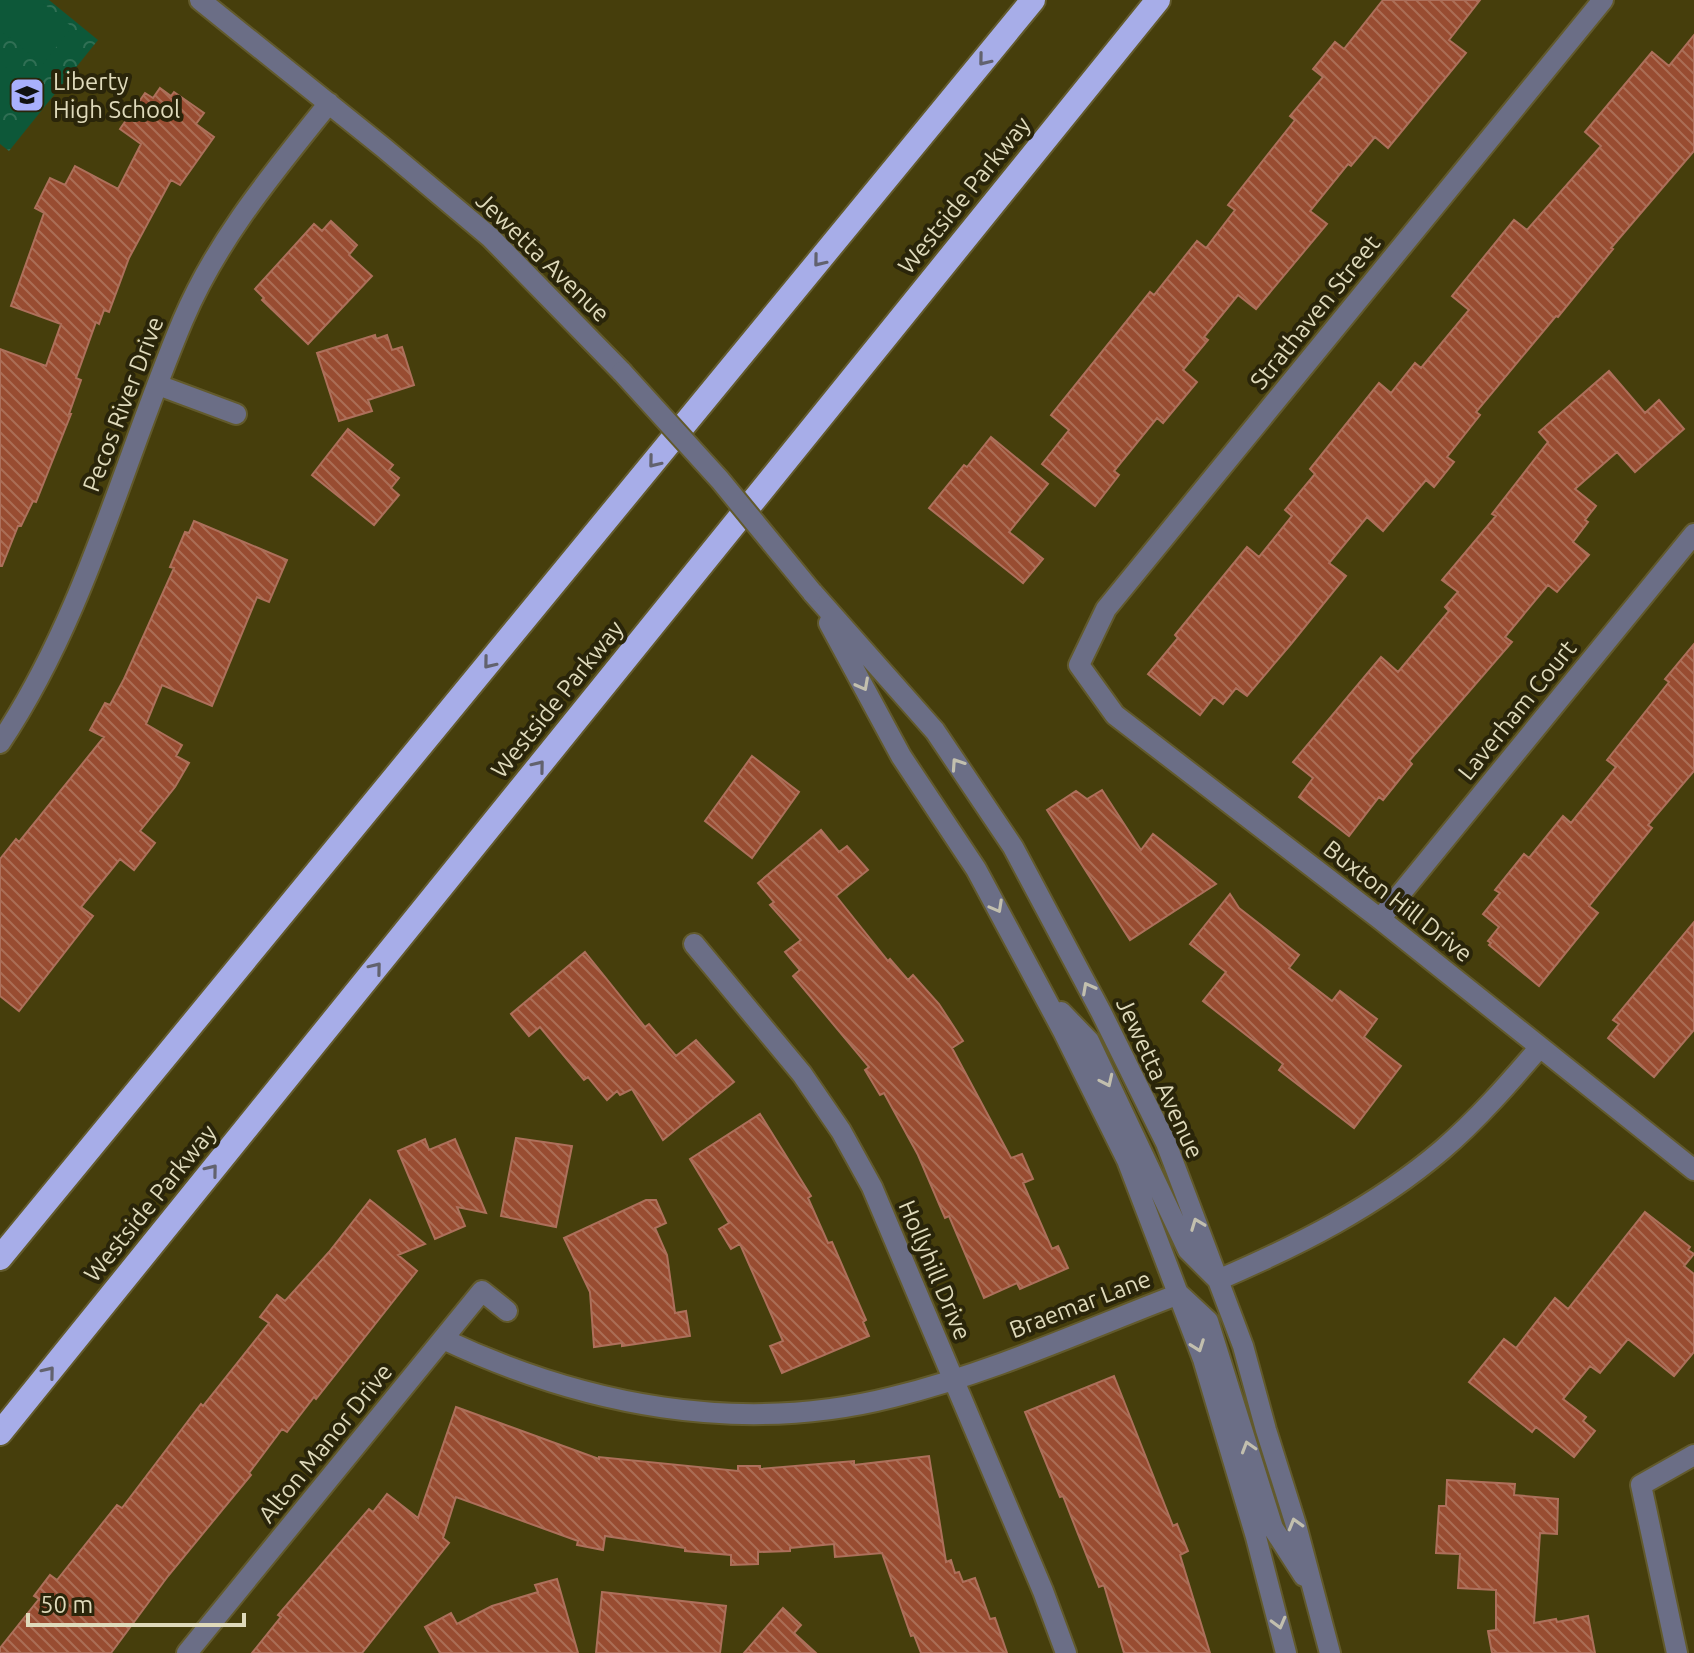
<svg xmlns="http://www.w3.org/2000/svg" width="1694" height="1653" font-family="Ubuntu,sans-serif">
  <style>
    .park { fill: url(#park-crowns) }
    .pitch { fill: #0d5839 }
    .building { fill: url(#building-back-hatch); stroke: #ad705b; stroke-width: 2 }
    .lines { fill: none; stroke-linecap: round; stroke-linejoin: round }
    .minor-casing { stroke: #625a2c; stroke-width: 24 }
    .highway-casing { stroke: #625a2c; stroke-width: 28 }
    .minor { stroke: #6b6e86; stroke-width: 20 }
    .highway { stroke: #a7ade8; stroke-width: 24 }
    .minor-bridge-casing { stroke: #625a2c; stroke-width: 24; stroke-linecap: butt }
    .minor-bridge { stroke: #6b6e86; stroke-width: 20 }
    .oneway { stroke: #62626e }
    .oneway2 { stroke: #c2bfae }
    .labels { text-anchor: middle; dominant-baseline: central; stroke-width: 8; stroke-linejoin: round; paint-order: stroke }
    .poi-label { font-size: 24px; fill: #dfdabb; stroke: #2a250a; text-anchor: start }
    .street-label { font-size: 24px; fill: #dfdabb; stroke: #2a250a }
  </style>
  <defs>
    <pattern id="park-crowns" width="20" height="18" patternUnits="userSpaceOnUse" patternTransform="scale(2)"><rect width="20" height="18" fill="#0d5839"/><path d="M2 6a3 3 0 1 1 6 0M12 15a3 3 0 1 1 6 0" fill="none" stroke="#306f54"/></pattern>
    <pattern id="building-back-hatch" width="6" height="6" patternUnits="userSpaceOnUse" patternTransform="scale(2)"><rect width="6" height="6" fill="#984c31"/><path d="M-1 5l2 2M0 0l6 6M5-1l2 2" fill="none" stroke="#ab6e56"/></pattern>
  </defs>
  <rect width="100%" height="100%" fill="#463e0c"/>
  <path class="park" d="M 0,0 L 49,0 L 98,40 L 9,151 L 0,144 Z"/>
  <path class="pitch" d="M 0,0 L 39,0 L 72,27 L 43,64 L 0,30 Z
    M 0,63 L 26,84 L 0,116 Z"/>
  <path class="building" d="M 1383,0 L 1480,0 L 1449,40 L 1466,53 L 1388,148 L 1375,137 L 1351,166 L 1348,164 L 1310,211 L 1327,224 L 1256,309 L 1238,295 L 1204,337 L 1208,340 L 1183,370 L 1197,382 L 1163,423 L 1157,418 L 1114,471 L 1119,475 L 1095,506 L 1042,464 L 1069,430 L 1051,415 L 1150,292 L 1154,295 L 1197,241 L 1206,248 L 1235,210 L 1228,205 L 1295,120 L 1290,116 L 1323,77 L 1313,69 L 1335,42 L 1344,49 Z
    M 1694,35 L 1694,151 L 1611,248 L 1613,249 L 1558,317 L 1556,316 L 1476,412 L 1480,415 L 1447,457 L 1454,462 L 1434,487 L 1426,480 L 1383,531 L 1367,517 L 1329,563 L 1346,576 L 1291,644 L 1247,696 L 1236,688 L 1223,704 L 1214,697 L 1200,715 L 1148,674 L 1178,638 L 1175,635 L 1247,547 L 1259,557 L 1292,516 L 1285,510 L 1315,474 L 1310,469 L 1379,383 L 1391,393 L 1415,363 L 1421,368 L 1469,310 L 1452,296 L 1514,220 L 1527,230 L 1601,146 L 1585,132 L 1652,52 L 1669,66 Z
    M 160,88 L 171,96 L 174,92 L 204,113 L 196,124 L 214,137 L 180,185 L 171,180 L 129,258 L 109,312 L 104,310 L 99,324 L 96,322 L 76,378 L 81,380 L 69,414 L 71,414 L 36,502 L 33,501 L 21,526 L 18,526 L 2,566 L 0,566 L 0,349 L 46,366 L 61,324 L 11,306 L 44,213 L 35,208 L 50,178 L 65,185 L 75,166 L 118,189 L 141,144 L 120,129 L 145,93 L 153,98 Z
    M 331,221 L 357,245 L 349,255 L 372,276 L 308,344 L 262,300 L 264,298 L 255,289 L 314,224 L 322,231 Z
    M 375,335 L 376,339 L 387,335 L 392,350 L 402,347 L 414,385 L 368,400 L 372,411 L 339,421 L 317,353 Z
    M 1609,371 L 1645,413 L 1659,400 L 1684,429 L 1635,472 L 1617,452 L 1575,489 L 1596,506 L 1585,520 L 1588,522 L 1573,542 L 1589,555 L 1557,592 L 1548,585 L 1505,637 L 1512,642 L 1409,761 L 1412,764 L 1383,800 L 1379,797 L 1349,836 L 1299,797 L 1313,778 L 1293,762 L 1381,657 L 1398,672 L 1449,611 L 1445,607 L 1458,592 L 1442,580 L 1496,516 L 1492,514 L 1548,442 L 1539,432 Z
    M 348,429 L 393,465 L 389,470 L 399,478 L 391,488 L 399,495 L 374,525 L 312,475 Z
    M 991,437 L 1048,484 L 1009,532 L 1043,559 L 1023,583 L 929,508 L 964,465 L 967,467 Z
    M 194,521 L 287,560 L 269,602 L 257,597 L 212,706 L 162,685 L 146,724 L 182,745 L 176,756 L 189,763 L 175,787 L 140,831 L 155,843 L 134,870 L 120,859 L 81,907 L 93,916 L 19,1011 L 0,996 L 0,859 L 16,839 L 19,842 L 104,737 L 90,730 L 105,703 L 110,705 L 124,679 L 174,568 L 170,567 L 185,532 L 189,533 Z
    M 1694,644 L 1694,771 L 1648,825 L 1652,828 L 1589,906 L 1598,913 L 1539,986 L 1489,945 L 1491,943 L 1488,941 L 1499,927 L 1483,914 L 1500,893 L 1495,890 L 1524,854 L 1529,858 L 1563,816 L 1571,823 L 1616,767 L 1607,760 L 1669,682 L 1665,679 Z
    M 752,756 L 799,792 L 752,858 L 705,821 Z
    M 1102,790 L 1141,850 L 1153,834 L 1216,884 L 1130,940 L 1047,810 L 1076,791 L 1087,799 Z
    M 821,830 L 839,852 L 847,846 L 868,870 L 836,896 L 888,961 L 890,959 L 908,980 L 913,975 L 939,1004 L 963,1041 L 952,1048 L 1011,1158 L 1022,1154 L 1033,1179 L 1023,1183 L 1052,1249 L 1058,1246 L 1068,1268 L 1020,1289 L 1017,1283 L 984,1298 L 949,1216 L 945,1218 L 918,1155 L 884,1093 L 880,1095 L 865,1070 L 869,1067 L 793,976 L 800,970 L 785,952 L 801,940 L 770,905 L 774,902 L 758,883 Z
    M 1230,894 L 1239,908 L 1299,955 L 1289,968 L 1332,1001 L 1340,991 L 1377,1019 L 1364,1037 L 1401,1066 L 1354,1128 L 1279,1070 L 1283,1064 L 1203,1001 L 1226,972 L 1190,944 Z
    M 1694,922 L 1694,1030 L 1654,1077 L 1608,1038 L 1619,1024 L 1613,1020 Z
    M 585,952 L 645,1027 L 649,1024 L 676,1056 L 696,1040 L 734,1082 L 663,1140 L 632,1089 L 620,1095 L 617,1091 L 607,1100 L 588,1077 L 584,1080 L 540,1027 L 529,1036 L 511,1014 Z
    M 760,1114 L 811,1196 L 808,1198 L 828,1243 L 832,1242 L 866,1320 L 863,1322 L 869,1336 L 782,1373 L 770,1346 L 783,1341 L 740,1244 L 731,1249 L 719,1229 L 729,1223 L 690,1159 Z
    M 516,1138 L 572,1146 L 556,1227 L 501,1216 Z
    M 425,1139 L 429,1150 L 455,1139 L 486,1213 L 457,1207 L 465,1226 L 435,1239 L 398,1151 Z
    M 370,1200 L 425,1244 L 398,1255 L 417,1271 L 316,1399 L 314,1397 L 287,1432 L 282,1429 L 249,1473 L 251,1475 L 168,1576 L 111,1653 L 0,1653 L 0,1648 L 39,1599 L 34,1596 L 50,1575 L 57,1580 L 117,1505 L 122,1508 L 201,1404 L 203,1406 L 269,1323 L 260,1317 L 277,1295 L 285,1301 L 329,1252 Z
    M 646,1200 L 656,1200 L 666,1223 L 655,1228 L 667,1255 L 675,1313 L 686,1311 L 690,1336 L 622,1346 L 622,1343 L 594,1347 L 590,1292 L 564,1238 Z
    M 1645,1212 L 1690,1247 L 1688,1250 L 1694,1254 L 1684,1266 L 1694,1274 L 1694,1352 L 1674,1376 L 1628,1339 L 1600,1373 L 1590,1366 L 1563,1399 L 1586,1417 L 1583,1421 L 1595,1431 L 1574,1457 L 1536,1427 L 1532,1432 L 1469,1382 L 1504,1339 L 1516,1348 L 1555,1298 L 1568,1309 Z
    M 1114,1376 L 1173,1526 L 1177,1524 L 1188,1551 L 1180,1555 L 1210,1653 L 1124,1653 L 1104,1585 L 1099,1587 L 1063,1496 L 1060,1497 L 1025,1412 Z
    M 456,1407 L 599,1459 L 599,1457 L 738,1471 L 738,1466 L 760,1466 L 760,1469 L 854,1461 L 854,1465 L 929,1456 L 946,1562 L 951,1560 L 955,1573 L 959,1572 L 963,1582 L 975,1578 L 990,1619 L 995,1618 L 1007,1653 L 921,1653 L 914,1635 L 911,1636 L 882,1553 L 835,1557 L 834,1544 L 790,1548 L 790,1551 L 758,1552 L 758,1564 L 731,1565 L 731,1555 L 685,1551 L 685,1548 L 605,1536 L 603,1550 L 577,1545 L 578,1541 L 456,1497 L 443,1538 L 449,1543 L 362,1653 L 252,1653 L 281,1617 L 278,1615 L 369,1509 L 373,1512 L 387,1494 L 418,1518 Z
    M 1447,1480 L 1515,1484 L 1514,1495 L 1558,1499 L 1557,1534 L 1540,1533 L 1534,1623 L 1556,1619 L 1557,1622 L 1588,1616 L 1595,1653 L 1492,1653 L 1488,1631 L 1496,1630 L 1496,1590 L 1458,1588 L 1460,1554 L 1436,1553 L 1439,1506 L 1446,1506 Z
    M 557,1579 L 578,1653 L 440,1653 L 425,1627 L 451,1613 L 457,1624 L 492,1606 L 538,1592 L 535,1585 Z
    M 602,1592 L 726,1606 L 720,1653 L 596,1653 Z
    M 783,1608 L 801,1625 L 794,1633 L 816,1653 L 744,1653 Z"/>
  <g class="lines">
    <defs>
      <path id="minor" d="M 200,0 L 384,148 L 490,237 L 622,372
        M 1603,0 L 1106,609 L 1079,665 L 1115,715 L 1380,919 L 1694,1170
        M 158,385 L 236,414
        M 812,592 L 935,731 L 1013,847 L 1101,1012 L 1166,1143 L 1243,1346 L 1266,1430 L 1296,1525 L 1330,1653
        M 829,623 L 901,756 L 976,869 L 1063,1031 L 1127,1160 L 1203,1359 L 1256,1537 L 1286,1653
        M 0,743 C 86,615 123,461 183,320 C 218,238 274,172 329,103
        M 1380,919 L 1694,534
        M 694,944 L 802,1074 L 841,1131 L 872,1187 L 1043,1591 L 1066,1653
        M 1061,1012 L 1089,1041 L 1188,1250 L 1218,1280 C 1299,1245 1375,1207 1442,1150 C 1478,1119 1509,1083 1540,1047
        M 443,1339 C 583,1405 739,1436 893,1397 C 991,1373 1085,1330 1179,1294 L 1208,1321 L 1273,1528 L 1304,1576
        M 187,1653 L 482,1291 L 507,1311
        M 1677,1653 L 1641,1485 L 1694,1455"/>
      <path id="highway" d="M 0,1258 L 1033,0
        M 0,1433 L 1158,0"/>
    </defs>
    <use href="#minor" class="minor-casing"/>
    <use href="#highway" class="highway-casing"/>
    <use href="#minor" class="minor"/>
    <use href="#highway" class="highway"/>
    <defs>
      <path id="minor-bridge" d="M 622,372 L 720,480 L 812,592"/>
    </defs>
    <use href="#minor-bridge" class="minor-bridge-casing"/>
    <use href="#minor-bridge" class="minor-bridge"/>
  </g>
  <defs><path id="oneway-chevron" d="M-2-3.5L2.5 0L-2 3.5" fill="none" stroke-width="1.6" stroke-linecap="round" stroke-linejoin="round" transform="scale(2)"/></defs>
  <g class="oneway">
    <use href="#oneway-chevron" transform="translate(984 60) rotate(129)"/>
    <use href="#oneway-chevron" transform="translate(819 261) rotate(129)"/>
    <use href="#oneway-chevron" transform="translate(654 462) rotate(129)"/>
    <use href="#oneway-chevron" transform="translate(489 663) rotate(129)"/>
    <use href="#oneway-chevron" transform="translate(539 766) rotate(-51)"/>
    <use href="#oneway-chevron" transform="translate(376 968) rotate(-51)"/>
    <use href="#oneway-chevron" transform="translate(212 1170) rotate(-51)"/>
    <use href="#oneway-chevron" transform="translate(49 1372) rotate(-51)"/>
  </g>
  <g class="oneway2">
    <use href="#oneway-chevron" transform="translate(863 685) rotate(62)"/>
    <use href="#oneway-chevron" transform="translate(957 764) rotate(-124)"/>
    <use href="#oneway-chevron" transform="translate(997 907) rotate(61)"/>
    <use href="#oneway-chevron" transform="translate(1088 988) rotate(-118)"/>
    <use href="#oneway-chevron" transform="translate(1107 1081) rotate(65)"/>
    <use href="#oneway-chevron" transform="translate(1197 1224) rotate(-111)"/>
    <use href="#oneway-chevron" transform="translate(1198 1346) rotate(70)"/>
    <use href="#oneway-chevron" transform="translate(1248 1447) rotate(-107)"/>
    <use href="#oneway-chevron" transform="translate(1295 1524) rotate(-106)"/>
    <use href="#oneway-chevron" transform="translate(1279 1623) rotate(75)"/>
  </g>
  <defs>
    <symbol id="school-square" viewBox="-11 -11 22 22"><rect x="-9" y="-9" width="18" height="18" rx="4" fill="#a9b0fc" stroke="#2a250a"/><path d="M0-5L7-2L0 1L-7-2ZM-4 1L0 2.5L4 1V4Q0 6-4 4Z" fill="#111"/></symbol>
  </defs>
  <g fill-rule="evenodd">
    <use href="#school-square" x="7" y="75" width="40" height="40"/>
  </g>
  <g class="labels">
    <g class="poi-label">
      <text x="53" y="81">Liberty<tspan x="53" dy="28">High School</tspan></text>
    </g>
    <g class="street-label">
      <text transform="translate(964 195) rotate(-51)">Westside Parkway</text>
      <text transform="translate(543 257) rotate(44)">Jewetta Avenue</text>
      <text transform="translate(1315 312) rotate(-51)">Strathaven Street</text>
      <text transform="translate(123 404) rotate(-69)">Pecos River Drive</text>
      <text transform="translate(557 699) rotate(-51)">Westside Parkway</text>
      <text transform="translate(1517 710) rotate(-51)">Laverham Court</text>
      <text transform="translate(1398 901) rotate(38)">Buxton Hill Drive</text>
      <text transform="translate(1160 1078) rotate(65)">Jewetta Avenue</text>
      <text transform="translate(150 1203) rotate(-51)">Westside Parkway</text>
      <text transform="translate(935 1270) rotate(67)">Hollyhill Drive</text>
      <text transform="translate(1080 1304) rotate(-21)">Braemar Lane</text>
      <text transform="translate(325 1443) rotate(-51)">Alton Manor Drive</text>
    </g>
  </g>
  <path d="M28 1613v12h216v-12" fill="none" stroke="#dfdabb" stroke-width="4"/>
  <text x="40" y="1613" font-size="24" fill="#dfdabb" stroke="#2a250a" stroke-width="6" paint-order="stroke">50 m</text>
</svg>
